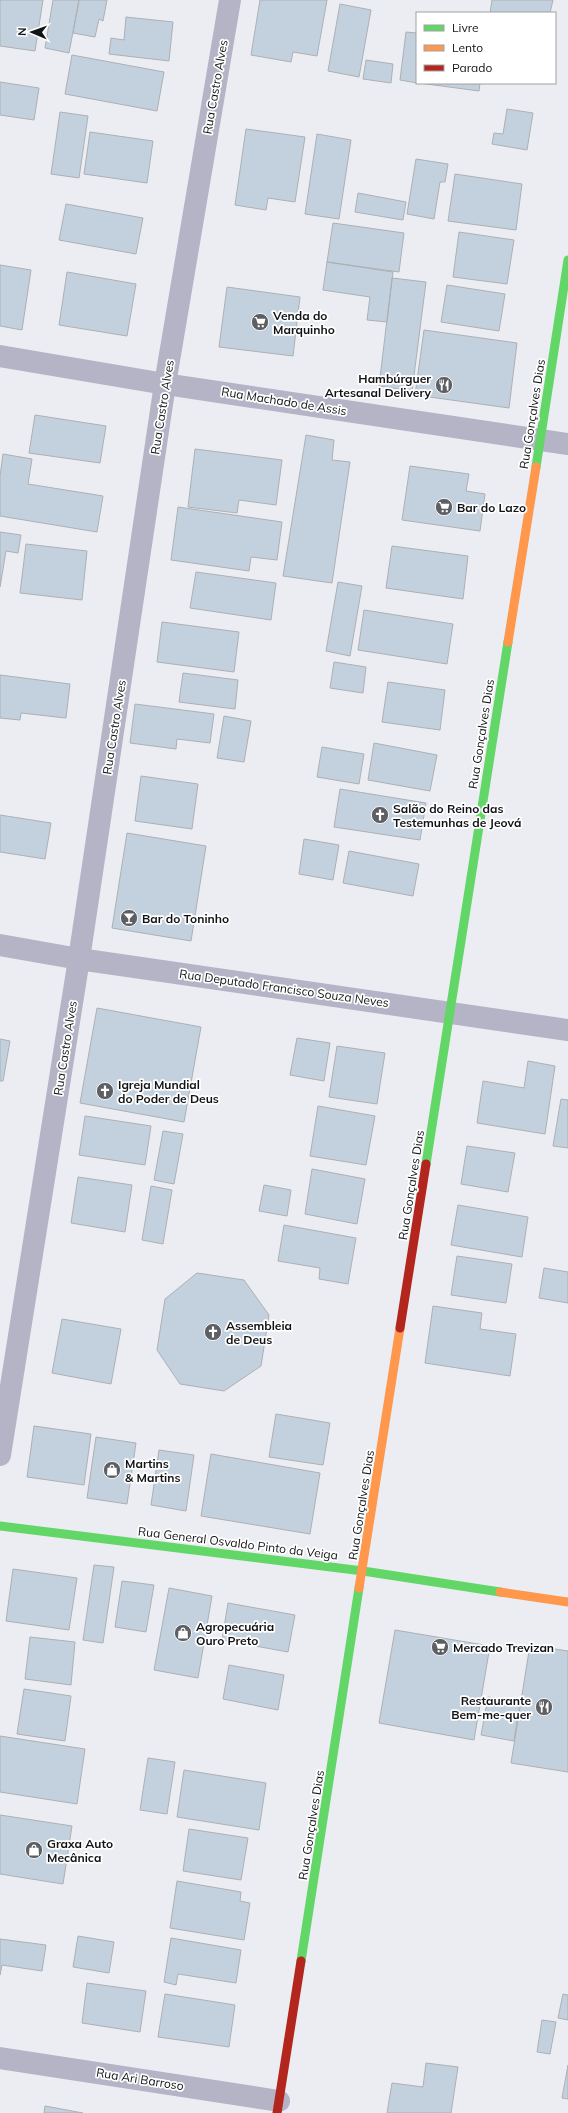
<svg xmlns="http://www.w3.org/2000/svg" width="568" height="2113" font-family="Mulish,sans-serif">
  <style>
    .building { fill: #c3d1de; stroke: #adb0b3 }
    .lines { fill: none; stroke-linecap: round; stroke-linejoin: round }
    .street { stroke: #b5b4c7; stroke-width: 22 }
    .fast { stroke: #63d668; stroke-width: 9 }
    .slow { stroke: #ff974d; stroke-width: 9 }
    .jam { stroke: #b3261e; stroke-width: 9 }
    .labels { text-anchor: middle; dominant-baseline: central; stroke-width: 3.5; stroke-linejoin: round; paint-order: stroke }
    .street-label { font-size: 12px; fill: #121316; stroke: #fff }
    .poi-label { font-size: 12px; font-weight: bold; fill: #121316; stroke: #fff; text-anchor: start }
  </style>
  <rect width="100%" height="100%" fill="#ebedf2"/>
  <path class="building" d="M 0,0 L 43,0 L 35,51 L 0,46 Z
    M 53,0 L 79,0 L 69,53 L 45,48 Z
    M 79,0 L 107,0 L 103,21 L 99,19 L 95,37 L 73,33 Z
    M 260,0 L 327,0 L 317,56 L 293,52 L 291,62 L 251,55 Z
    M 492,0 L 553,0 L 550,13 L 490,13 Z
    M 340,4 L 371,10 L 359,77 L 328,71 Z
    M 126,17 L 173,22 L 169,61 L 109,54 L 111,38 L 124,40 Z
    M 406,32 L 417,33 L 417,83 L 400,80 Z
    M 72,55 L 164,72 L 157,111 L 65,94 Z
    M 366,60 L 393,64 L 391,83 L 363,79 Z
    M 0,82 L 39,88 L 34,120 L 0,115 Z
    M 419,83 L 480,83 L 479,91 Z
    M 507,109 L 533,113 L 527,150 L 492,144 L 494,133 L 503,134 Z
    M 60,112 L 88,116 L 79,178 L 51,174 Z
    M 246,129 L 305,137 L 295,202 L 268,198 L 266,210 L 235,205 Z
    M 90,132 L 153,141 L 147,183 L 84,174 Z
    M 317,134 L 351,140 L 339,219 L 305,214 Z
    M 416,159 L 448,164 L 445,182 L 440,182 L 434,219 L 407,214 Z
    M 455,174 L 522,184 L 516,230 L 448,221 Z
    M 358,193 L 406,202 L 403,220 L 355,212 Z
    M 66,204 L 143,218 L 136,254 L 59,240 Z
    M 333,223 L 404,233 L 399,272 L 327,262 Z
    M 459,232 L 514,240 L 507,284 L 453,277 Z
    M 327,262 L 393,272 L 387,322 L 367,320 L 370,297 L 323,290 Z
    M 0,265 L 31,270 L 22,330 L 0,326 Z
    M 67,272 L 136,284 L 127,336 L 59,325 Z
    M 392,278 L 426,282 L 412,391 L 379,386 Z
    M 447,285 L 505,294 L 499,331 L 441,322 Z
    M 227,287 L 300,297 L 293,356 L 219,347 Z
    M 424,330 L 517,343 L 509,408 L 415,395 Z
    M 35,415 L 106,426 L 100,463 L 29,453 Z
    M 306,435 L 334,440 L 332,460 L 350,462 L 332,583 L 283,576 Z
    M 195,449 L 282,460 L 276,505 L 239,500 L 237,513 L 188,507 Z
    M 3,454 L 32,459 L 28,484 L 103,496 L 97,532 L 0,516 L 0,476 Z
    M 410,466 L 469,474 L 466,491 L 485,494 L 480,531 L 402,520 Z
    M 178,507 L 282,522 L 277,560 L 251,557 L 249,571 L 171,560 Z
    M 0,532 L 21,535 L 18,553 L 6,551 L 0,587 Z
    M 26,544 L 87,551 L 82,600 L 20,593 Z
    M 392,546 L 468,556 L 463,599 L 386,588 Z
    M 196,572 L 276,583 L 271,620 L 190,608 Z
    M 338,582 L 362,586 L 350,656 L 326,651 Z
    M 364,610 L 453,624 L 447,664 L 358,650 Z
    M 162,622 L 239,632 L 234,672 L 157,662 Z
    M 334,662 L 366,667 L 363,693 L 330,688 Z
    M 183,673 L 238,680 L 235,709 L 179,702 Z
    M 0,675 L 70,684 L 66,718 L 21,713 L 20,720 L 0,718 Z
    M 388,682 L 445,690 L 440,730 L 382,722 Z
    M 135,704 L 214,714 L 210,743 L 177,739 L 176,749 L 130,743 Z
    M 224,716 L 251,721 L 244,762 L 217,758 Z
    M 374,743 L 437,755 L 430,791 L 368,780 Z
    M 322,747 L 364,754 L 359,784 L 317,777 Z
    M 141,776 L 198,784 L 192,829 L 135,821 Z
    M 340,789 L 426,803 L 420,840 L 334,827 Z
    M 0,815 L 51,823 L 45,859 L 0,852 Z
    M 127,833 L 206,846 L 191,941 L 112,928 Z
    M 304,839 L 339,845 L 333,880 L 299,874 Z
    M 349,851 L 419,864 L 413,896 L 343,883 Z
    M 97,1008 L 201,1027 L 184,1122 L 80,1103 Z
    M 297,1038 L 330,1043 L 324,1081 L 290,1075 Z
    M 0,1039 L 10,1041 L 3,1081 L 0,1081 Z
    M 337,1046 L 385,1053 L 377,1104 L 329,1097 Z
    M 528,1061 L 555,1066 L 545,1134 L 477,1123 L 483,1081 L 524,1088 Z
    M 561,1099 L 568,1100 L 568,1148 L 553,1146 Z
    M 318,1106 L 375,1116 L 366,1165 L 310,1156 Z
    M 85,1116 L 151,1126 L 145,1165 L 79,1155 Z
    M 163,1131 L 183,1134 L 174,1184 L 154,1180 Z
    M 467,1146 L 515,1153 L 508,1192 L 461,1184 Z
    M 312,1169 L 365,1179 L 357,1224 L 305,1214 Z
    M 78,1177 L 132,1185 L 125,1232 L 71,1223 Z
    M 264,1185 L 291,1190 L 287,1216 L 259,1211 Z
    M 151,1186 L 172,1190 L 163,1244 L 142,1240 Z
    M 458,1205 L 528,1217 L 522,1257 L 451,1245 Z
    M 284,1225 L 356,1238 L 348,1284 L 319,1279 L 320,1268 L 278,1261 Z
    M 457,1256 L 512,1264 L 506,1303 L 451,1295 Z
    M 544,1268 L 568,1272 L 568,1303 L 539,1298 Z
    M 197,1273 L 244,1280 L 269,1315 L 261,1366 L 224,1391 L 180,1384 L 157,1350 L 165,1299 Z
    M 433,1306 L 482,1313 L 480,1329 L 516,1334 L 510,1376 L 425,1363 Z
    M 62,1319 L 121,1329 L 111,1384 L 52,1373 Z
    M 276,1414 L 330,1423 L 323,1465 L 269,1457 Z
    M 34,1426 L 91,1434 L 84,1485 L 27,1477 Z
    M 96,1437 L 136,1443 L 127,1504 L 87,1498 Z
    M 159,1450 L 194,1455 L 186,1511 L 151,1505 Z
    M 211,1454 L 320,1473 L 310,1534 L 201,1516 Z
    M 94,1565 L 114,1567 L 103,1643 L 83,1640 Z
    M 13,1569 L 77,1578 L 69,1630 L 6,1621 Z
    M 122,1581 L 154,1585 L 146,1632 L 115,1627 Z
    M 169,1588 L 212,1596 L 198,1678 L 154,1670 Z
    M 228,1603 L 295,1615 L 288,1652 L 222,1640 Z
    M 395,1630 L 490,1646 L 474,1740 L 379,1723 Z
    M 30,1637 L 75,1642 L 71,1685 L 25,1679 Z
    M 530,1645 L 568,1651 L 568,1772 L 511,1763 Z
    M 229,1665 L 284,1675 L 278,1710 L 223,1699 Z
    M 24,1689 L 71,1696 L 65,1741 L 17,1734 Z
    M 488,1697 L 520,1702 L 514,1741 L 481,1735 Z
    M 0,1736 L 85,1749 L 77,1804 L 0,1792 Z
    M 148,1758 L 175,1762 L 167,1814 L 140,1810 Z
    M 184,1770 L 266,1783 L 259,1830 L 177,1817 Z
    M 0,1815 L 72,1826 L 63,1884 L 0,1874 Z
    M 189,1829 L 248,1838 L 241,1880 L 183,1871 Z
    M 177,1881 L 241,1892 L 240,1901 L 250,1903 L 244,1940 L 170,1928 Z
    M 78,1936 L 114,1942 L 109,1973 L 73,1967 Z
    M 171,1938 L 241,1950 L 236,1983 L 178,1974 L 176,1985 L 164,1982 Z
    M 0,1939 L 46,1945 L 42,1971 L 2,1965 L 0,1975 Z
    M 87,1983 L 146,1991 L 140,2032 L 82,2023 Z
    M 165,1994 L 235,2005 L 229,2047 L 158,2037 Z
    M 563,1994 L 568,1995 L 568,2020 L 558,2018 Z
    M 542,2020 L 556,2022 L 550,2054 L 537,2052 Z
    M 426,2063 L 458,2067 L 451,2113 L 387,2113 L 392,2083 L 423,2087 Z
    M 568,2065 L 568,2099 L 562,2098 Z
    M 45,2106 L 83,2113 L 44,2113 Z"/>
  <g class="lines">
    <path class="street" d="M 0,356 L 165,384 L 568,444
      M 0,945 L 79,959 L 568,1030
      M 0,1455 L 79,959 L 165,384 L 230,0
      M 0,2058 L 279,2101"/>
    <path class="fast" d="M 536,467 L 568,260
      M 426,1164 L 508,642
      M 0,1526 L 363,1571 L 500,1592
      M 301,1961 L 359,1588"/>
    <path class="slow" d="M 508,642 L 536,467
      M 359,1588 L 400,1328
      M 500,1592 L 568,1602"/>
    <path class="jam" d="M 400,1328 L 426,1164
      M 277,2113 L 301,1961"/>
  </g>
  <defs>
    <symbol id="supermarket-disc" viewBox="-11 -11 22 22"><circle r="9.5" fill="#5e5f63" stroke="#fff"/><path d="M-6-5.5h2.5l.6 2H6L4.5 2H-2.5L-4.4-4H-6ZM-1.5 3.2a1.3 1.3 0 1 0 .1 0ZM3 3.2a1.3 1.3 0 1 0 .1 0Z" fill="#fff"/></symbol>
    <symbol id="restaurant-disc" viewBox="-11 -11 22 22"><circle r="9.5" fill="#5e5f63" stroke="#fff"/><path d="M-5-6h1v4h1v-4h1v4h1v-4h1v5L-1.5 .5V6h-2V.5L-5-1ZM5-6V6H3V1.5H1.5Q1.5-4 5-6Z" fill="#fff"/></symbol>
    <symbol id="church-disc" viewBox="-11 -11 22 22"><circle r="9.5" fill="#5e5f63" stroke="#fff"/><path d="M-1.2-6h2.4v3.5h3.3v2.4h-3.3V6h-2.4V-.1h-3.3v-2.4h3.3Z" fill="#fff"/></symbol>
    <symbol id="bar-disc" viewBox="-11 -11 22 22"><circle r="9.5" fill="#5e5f63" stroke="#fff"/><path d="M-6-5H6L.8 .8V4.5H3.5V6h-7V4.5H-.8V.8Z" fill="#fff"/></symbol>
    <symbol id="shop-disc" viewBox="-11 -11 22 22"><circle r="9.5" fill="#5e5f63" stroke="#fff"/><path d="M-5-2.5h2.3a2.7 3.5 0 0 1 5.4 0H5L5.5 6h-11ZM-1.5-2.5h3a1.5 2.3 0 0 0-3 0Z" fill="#fff"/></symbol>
  </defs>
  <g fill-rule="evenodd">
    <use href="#supermarket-disc" x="250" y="312" width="20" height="20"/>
    <use href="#restaurant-disc" x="434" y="375" width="20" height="20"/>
    <use href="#supermarket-disc" x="434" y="497" width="20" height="20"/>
    <use href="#church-disc" x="370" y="805" width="20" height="20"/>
    <use href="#bar-disc" x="119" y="908" width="20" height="20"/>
    <use href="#church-disc" x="95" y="1081" width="20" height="20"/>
    <use href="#church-disc" x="203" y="1322" width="20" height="20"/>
    <use href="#shop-disc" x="102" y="1460" width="20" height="20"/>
    <use href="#shop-disc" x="173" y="1623" width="20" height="20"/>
    <use href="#supermarket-disc" x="430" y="1637" width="20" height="20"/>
    <use href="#restaurant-disc" x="534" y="1697" width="20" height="20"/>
    <use href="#shop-disc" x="24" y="1840" width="20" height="20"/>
  </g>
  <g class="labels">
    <g class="street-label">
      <text transform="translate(215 87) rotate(-80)">Rua Castro Alves</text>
      <text transform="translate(284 401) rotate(9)">Rua Machado de Assis</text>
      <text transform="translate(162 407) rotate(-81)">Rua Castro Alves</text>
      <text transform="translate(532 414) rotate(-81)">Rua Gonçalves Dias</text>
      <text transform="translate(114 727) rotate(-81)">Rua Castro Alves</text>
      <text transform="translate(481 734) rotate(-81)">Rua Gonçalves Dias</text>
      <text transform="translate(284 988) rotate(8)">Rua Deputado Francisco Souza Neves</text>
      <text transform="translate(65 1048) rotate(-81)">Rua Castro Alves</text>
      <text transform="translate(411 1185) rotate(-81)">Rua Gonçalves Dias</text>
      <text transform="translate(361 1505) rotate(-81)">Rua Gonçalves Dias</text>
      <text transform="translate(238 1543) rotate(7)">Rua General Osvaldo Pinto da Veiga</text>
      <text transform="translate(311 1825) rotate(-81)">Rua Gonçalves Dias</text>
      <text transform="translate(140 2079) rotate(9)">Rua Ari Barroso</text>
    </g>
    <g class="poi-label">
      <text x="273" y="315">Venda do<tspan x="273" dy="14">Marquinho</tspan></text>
      <text x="431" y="378" text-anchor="end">Hambúrguer<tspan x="431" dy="14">Artesanal Delivery</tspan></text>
      <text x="457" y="507">Bar do Lazo</text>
      <text x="393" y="808">Salão do Reino das<tspan x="393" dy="14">Testemunhas de Jeová</tspan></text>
      <text x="142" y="918">Bar do Toninho</text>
      <text x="118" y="1084">Igreja Mundial<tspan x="118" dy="14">do Poder de Deus</tspan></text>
      <text x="226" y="1325">Assembleia<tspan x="226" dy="14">de Deus</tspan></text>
      <text x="125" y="1463">Martins<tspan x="125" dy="14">&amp; Martins</tspan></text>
      <text x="196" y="1626">Agropecuária<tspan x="196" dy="14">Ouro Preto</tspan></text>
      <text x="453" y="1647">Mercado Trevizan</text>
      <text x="531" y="1700" text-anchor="end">Restaurante<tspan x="531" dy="14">Bem-me-quer</tspan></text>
      <text x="47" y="1843">Graxa Auto<tspan x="47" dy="14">Mecânica</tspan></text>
    </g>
  </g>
  <rect x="416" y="12" width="140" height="72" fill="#ffffff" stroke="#a0a1a2"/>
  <rect x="424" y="25" width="20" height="6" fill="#63d668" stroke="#a0a1a2"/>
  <text x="452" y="32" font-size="12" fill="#121316">Livre</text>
  <rect x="424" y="45" width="20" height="6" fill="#ff974d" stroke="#a0a1a2"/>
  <text x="452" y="52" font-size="12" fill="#121316">Lento</text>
  <rect x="424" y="65" width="20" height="6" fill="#b3261e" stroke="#a0a1a2"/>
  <text x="452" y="72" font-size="12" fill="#121316">Parado</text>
  <g transform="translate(32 32) rotate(272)" stroke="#ffffff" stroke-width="3" paint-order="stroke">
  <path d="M0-3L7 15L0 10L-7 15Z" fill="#121316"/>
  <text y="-6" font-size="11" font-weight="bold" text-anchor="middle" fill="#121316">N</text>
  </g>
</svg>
